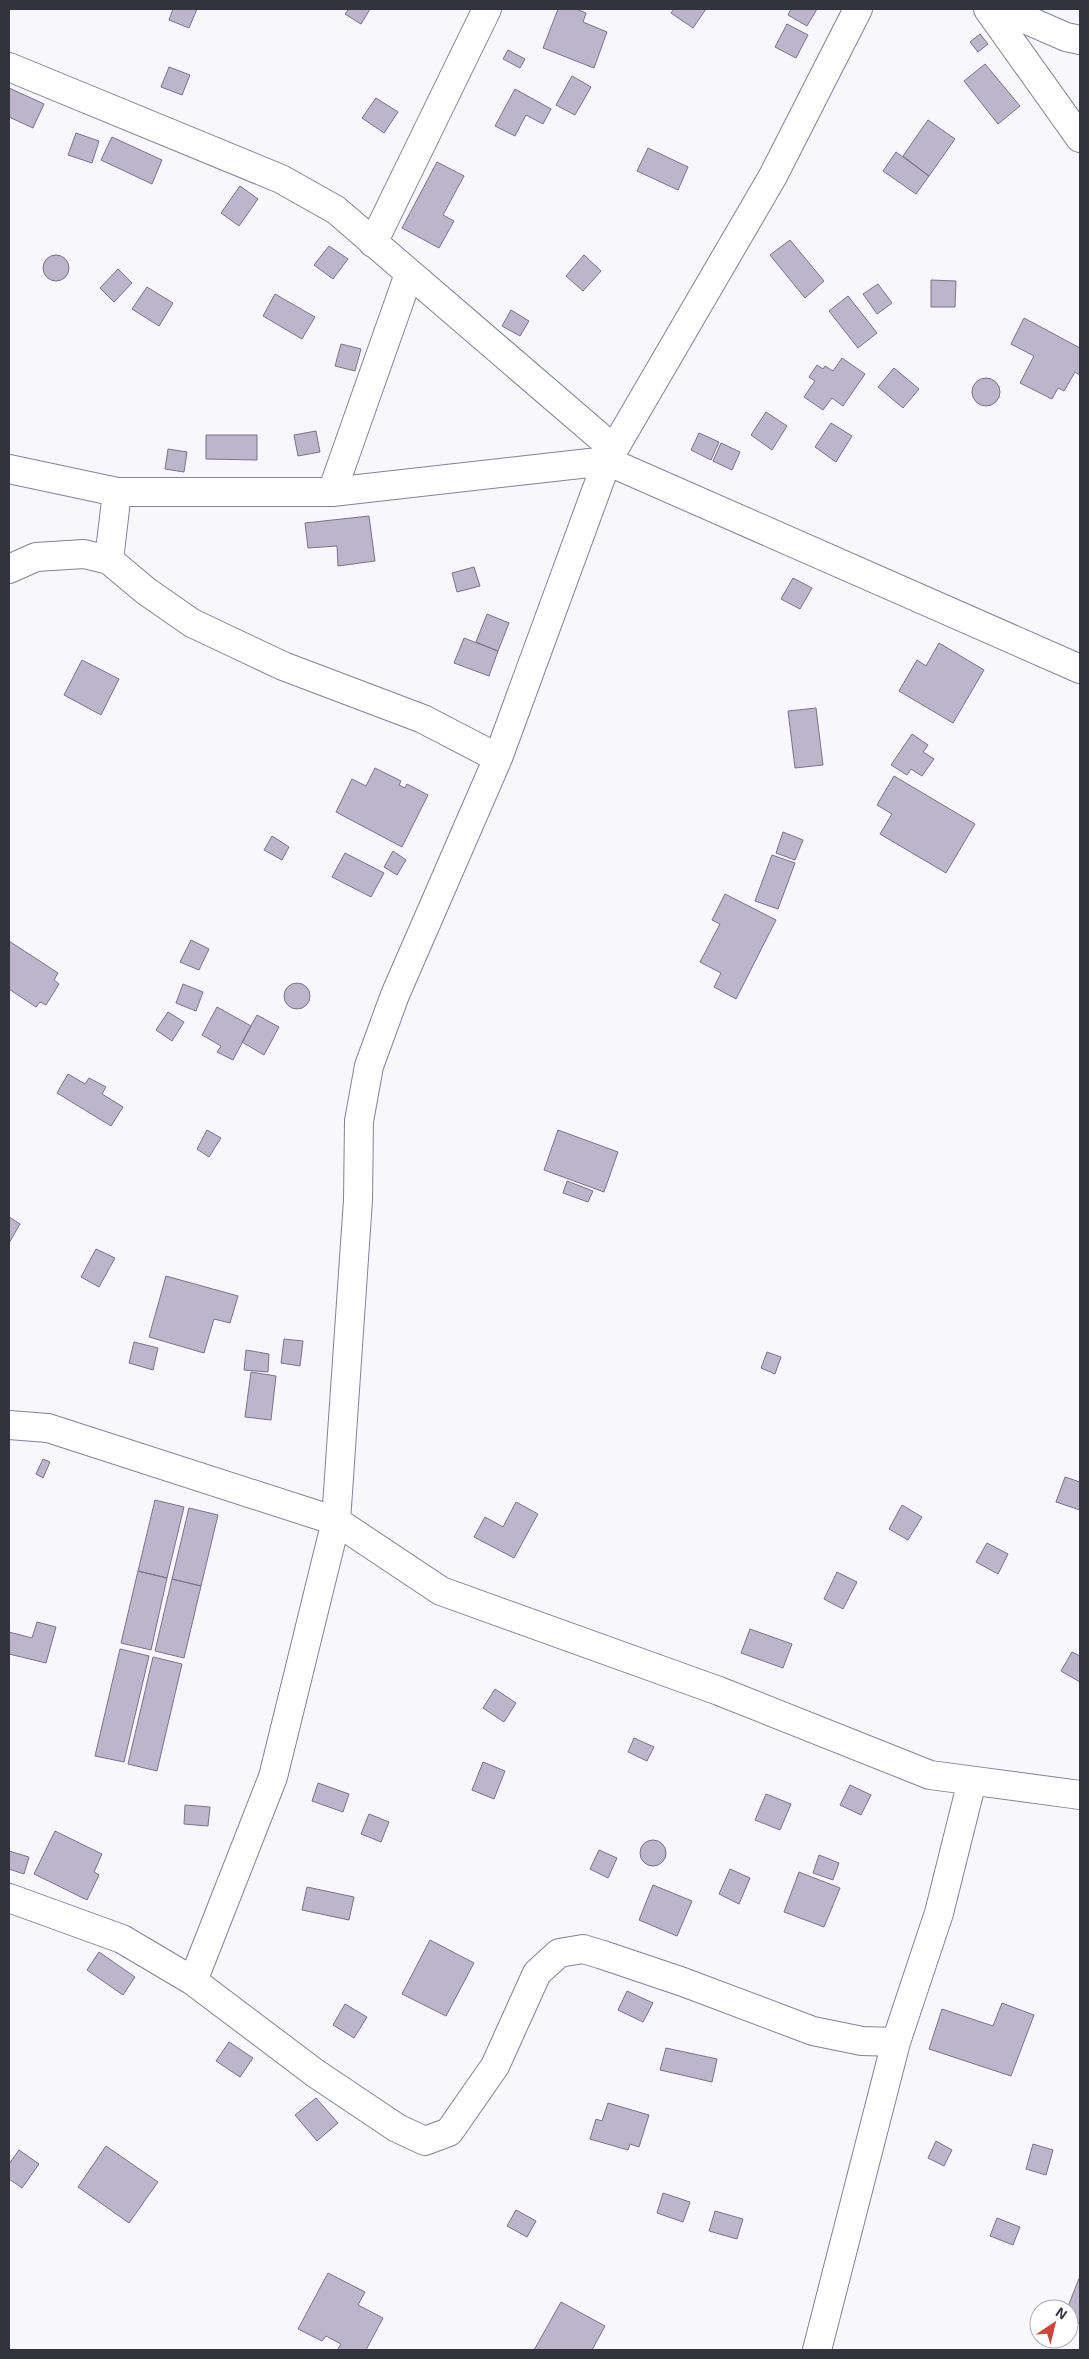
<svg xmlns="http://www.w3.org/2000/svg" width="1089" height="2359" font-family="'Exo 2',sans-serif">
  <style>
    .building { fill: #bdb5cb; stroke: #7b7388 }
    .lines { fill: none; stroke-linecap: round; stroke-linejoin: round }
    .minor-casing { stroke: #818399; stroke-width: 30 }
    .minor { stroke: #fff; stroke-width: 28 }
  </style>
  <rect width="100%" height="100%" fill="#f7f7fc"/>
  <path class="building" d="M 173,9 L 197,9 L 189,28 L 169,20 Z
    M 349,9 L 370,9 L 361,24 L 345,14 Z
    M 558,9 L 576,9 L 586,13 L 583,22 L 607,32 L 594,68 L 543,48 Z
    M 674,9 L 706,9 L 693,28 L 671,13 Z
    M 791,9 L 817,9 L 807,26 L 788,15 Z
    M 787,24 L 808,35 L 796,58 L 775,47 Z
    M 980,34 L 988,44 L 978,52 L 970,42 Z
    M 508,50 L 525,59 L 520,68 L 503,59 Z
    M 985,64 L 1020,106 L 998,124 L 964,81 Z
    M 169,67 L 190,75 L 182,95 L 161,87 Z
    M 572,76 L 591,87 L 575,115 L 556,105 Z
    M 9,88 L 44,104 L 33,128 L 9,117 Z
    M 515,89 L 551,109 L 543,124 L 526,115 L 515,136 L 495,126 Z
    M 376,98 L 398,112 L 384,133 L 362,118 Z
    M 928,120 L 955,139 L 929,176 L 903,156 Z
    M 76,133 L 99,141 L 92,163 L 68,155 Z
    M 112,137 L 162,160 L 152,184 L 101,160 Z
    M 648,148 L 688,167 L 678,190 L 637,171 Z
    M 896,152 L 929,176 L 916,194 L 883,171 Z
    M 437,162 L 464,176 L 443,215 L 454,221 L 439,248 L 402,228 Z
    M 240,186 L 258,199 L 239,226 L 221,213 Z
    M 790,240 L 824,281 L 805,298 L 770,255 Z
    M 329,246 L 348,259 L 333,279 L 314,265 Z
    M 584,255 L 601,271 L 583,291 L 566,276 Z
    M43 268a13 13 0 1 1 26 0a13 13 0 1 1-26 0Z
    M 118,269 L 132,283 L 114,302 L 100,288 Z
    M 931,280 L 956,281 L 955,307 L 931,307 Z
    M 878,284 L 892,303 L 877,314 L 863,294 Z
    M 147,287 L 173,303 L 159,326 L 132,309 Z
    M 275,294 L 315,317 L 302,339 L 263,316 Z
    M 848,296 L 877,333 L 858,348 L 829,311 Z
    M 511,310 L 529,321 L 520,336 L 502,326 Z
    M 1024,318 L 1080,348 L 1080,375 L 1075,372 L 1064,391 L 1058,388 L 1052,399 L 1020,383 L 1034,356 L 1011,344 Z
    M 341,344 L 361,349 L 355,371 L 335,366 Z
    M 842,358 L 865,374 L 843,406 L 832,398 L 823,410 L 804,397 L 815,381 L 809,377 L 817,365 L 823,369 L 825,366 L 833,371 Z
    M 894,368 L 919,389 L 903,408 L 878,387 Z
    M972 392a14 14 0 1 1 28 0a14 14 0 1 1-28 0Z
    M 766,412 L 787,426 L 772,450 L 751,435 Z
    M 831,423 L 852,436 L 836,462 L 815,447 Z
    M 316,431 L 320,452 L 298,456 L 294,435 Z
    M 699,433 L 719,442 L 711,460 L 691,450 Z
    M 206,435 L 257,435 L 257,460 L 206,459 Z
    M 721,443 L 740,452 L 732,470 L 713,461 Z
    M 168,449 L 187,452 L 184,472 L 165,469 Z
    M 369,516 L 375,561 L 338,566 L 337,546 L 308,548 L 305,523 Z
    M 474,567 L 480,586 L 457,592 L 452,573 Z
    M 793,578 L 812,588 L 800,609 L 781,599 Z
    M 487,614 L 509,623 L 498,651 L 476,642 Z
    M 464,638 L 498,651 L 489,676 L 454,663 Z
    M 939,643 L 984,670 L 953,723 L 899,691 L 917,660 L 926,666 Z
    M 82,660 L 119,679 L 101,715 L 64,695 Z
    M 816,708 L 823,765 L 795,768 L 788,711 Z
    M 912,734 L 928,745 L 923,752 L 934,759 L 922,776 L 911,769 L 907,775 L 891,765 Z
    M 375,768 L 401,781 L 399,785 L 405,788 L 407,784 L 428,795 L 402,847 L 336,812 L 352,779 L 366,786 Z
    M 894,776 L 975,824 L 946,873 L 880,834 L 892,814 L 877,805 Z
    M 783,832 L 803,840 L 795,860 L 776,853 Z
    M 272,836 L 289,847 L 282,860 L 264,850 Z
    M 393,851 L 406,860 L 397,875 L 384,867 Z
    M 345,853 L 384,873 L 371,897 L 332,877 Z
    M 772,855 L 795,863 L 778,909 L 755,901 Z
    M 725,894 L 776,920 L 736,999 L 714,987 L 721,973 L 700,962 L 720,924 L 712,920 Z
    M 191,940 L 209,949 L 199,970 L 180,962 Z
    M 9,941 L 58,973 L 54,980 L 59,984 L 46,1005 L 40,1002 L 36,1007 L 9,989 Z
    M284 996a13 13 0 1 1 26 0a13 13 0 1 1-26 0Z
    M 183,984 L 203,992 L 196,1011 L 176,1003 Z
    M 217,1007 L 251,1026 L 233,1060 L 217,1052 L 221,1046 L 202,1035 Z
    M 168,1012 L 184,1022 L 172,1041 L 156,1030 Z
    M 257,1015 L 279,1027 L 264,1055 L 242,1042 Z
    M 68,1074 L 85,1084 L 89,1078 L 106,1087 L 102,1094 L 123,1107 L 111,1126 L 57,1093 Z
    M 207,1130 L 221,1138 L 209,1157 L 197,1149 Z
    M 558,1130 L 618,1152 L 604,1192 L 544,1170 Z
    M 567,1181 L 593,1191 L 588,1202 L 563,1193 Z
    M 9,1217 L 20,1224 L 9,1243 Z
    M 96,1249 L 115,1258 L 99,1287 L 81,1277 Z
    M 166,1276 L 238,1296 L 230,1323 L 214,1319 L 204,1353 L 149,1337 Z
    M 284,1339 L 303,1341 L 300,1366 L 281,1363 Z
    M 134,1342 L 158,1348 L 153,1370 L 129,1363 Z
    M 246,1350 L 269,1354 L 268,1372 L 244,1370 Z
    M 767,1352 L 781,1357 L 775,1374 L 761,1368 Z
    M 251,1372 L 276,1376 L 271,1420 L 245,1417 Z
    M 43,1459 L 50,1462 L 43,1478 L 36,1474 Z
    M 1065,1477 L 1080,1482 L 1080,1510 L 1056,1502 Z
    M 155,1500 L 184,1507 L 167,1578 L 138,1571 Z
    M 516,1502 L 538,1514 L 514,1558 L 474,1537 L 485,1517 L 503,1527 Z
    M 902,1505 L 922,1517 L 908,1540 L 889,1529 Z
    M 189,1508 L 218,1515 L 201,1586 L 172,1579 Z
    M 987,1543 L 1008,1554 L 998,1574 L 976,1562 Z
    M 138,1571 L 167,1578 L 151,1650 L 121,1643 Z
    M 837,1572 L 857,1582 L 843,1609 L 824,1599 Z
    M 172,1579 L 201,1586 L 184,1658 L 155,1651 Z
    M 37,1622 L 56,1627 L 46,1663 L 9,1654 L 9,1632 L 32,1638 Z
    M 750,1629 L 792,1644 L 783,1668 L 741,1653 Z
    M 120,1649 L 149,1656 L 124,1762 L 95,1756 Z
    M 1072,1652 L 1080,1656 L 1080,1682 L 1061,1671 Z
    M 153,1657 L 182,1664 L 157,1771 L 128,1764 Z
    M 495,1689 L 516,1703 L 504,1722 L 483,1708 Z
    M 634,1738 L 654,1747 L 647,1761 L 628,1752 Z
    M 483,1762 L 505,1771 L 494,1799 L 472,1790 Z
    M 318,1783 L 349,1794 L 343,1812 L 312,1801 Z
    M 850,1785 L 871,1795 L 861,1815 L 840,1805 Z
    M 766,1794 L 791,1804 L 780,1830 L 755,1820 Z
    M 185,1805 L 210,1807 L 208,1826 L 184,1824 Z
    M 369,1814 L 389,1822 L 381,1842 L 361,1834 Z
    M 55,1831 L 102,1854 L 94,1872 L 99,1875 L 87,1900 L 34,1874 Z
    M640 1853a13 13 0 1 1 26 0a13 13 0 1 1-26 0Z
    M 599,1850 L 617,1858 L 608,1878 L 590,1869 Z
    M 9,1851 L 29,1857 L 24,1874 L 9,1869 Z
    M 819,1855 L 839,1863 L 833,1880 L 813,1873 Z
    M 730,1869 L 750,1878 L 739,1904 L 719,1894 Z
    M 799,1872 L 840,1888 L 824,1927 L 784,1912 Z
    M 653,1885 L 692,1901 L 677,1936 L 639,1920 Z
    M 307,1887 L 354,1897 L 349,1920 L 302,1910 Z
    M 430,1940 L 474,1963 L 446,2016 L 402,1994 Z
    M 99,1952 L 135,1977 L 123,1995 L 87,1970 Z
    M 627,1991 L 653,2003 L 643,2022 L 618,2010 Z
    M 1002,2003 L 1034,2015 L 1011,2076 L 929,2049 L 942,2009 L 993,2026 Z
    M 345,2004 L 367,2017 L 354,2038 L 333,2025 Z
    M 229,2042 L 253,2058 L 240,2077 L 216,2061 Z
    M 666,2048 L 717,2059 L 712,2082 L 660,2070 Z
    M 316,2098 L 338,2123 L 317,2141 L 295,2115 Z
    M 608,2103 L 649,2115 L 639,2147 L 630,2144 L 628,2150 L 590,2139 L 596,2119 L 602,2121 Z
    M 936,2141 L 952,2150 L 944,2166 L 928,2158 Z
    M 1033,2144 L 1053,2150 L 1046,2175 L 1026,2169 Z
    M 106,2146 L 158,2182 L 129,2223 L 78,2187 Z
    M 19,2150 L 39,2164 L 22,2188 L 9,2179 L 9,2164 Z
    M 663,2193 L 690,2202 L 683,2222 L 657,2213 Z
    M 516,2210 L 536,2221 L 527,2237 L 507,2226 Z
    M 715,2211 L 743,2219 L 737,2239 L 709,2231 Z
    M 997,2218 L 1020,2227 L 1013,2245 L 990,2236 Z
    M 328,2273 L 365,2292 L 358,2305 L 383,2318 L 366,2350 L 340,2350 L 338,2349 L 341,2344 L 326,2336 L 322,2341 L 298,2329 Z
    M 1080,2276 L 1080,2324 L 1069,2320 L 1069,2309 L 1067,2309 Z
    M 561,2302 L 605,2326 L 592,2350 L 534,2350 Z"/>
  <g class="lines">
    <defs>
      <path id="minor" d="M 858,9 L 773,176 L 607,461 L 1080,669
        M 988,9 L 1080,138
        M 1002,9 L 1066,37 L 1080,40
        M 9,67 L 281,179 L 336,210 L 614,449
        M 373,243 L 487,9
        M 9,469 L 117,492 L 332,492 L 607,461 L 498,758 L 395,995 L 369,1066 L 359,1121 L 358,1200 L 336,1521 L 273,1777 L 193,1981
        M 332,492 L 409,274
        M 109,560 L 117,492
        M 9,569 L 36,557 L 84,554 L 109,560 L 146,591 L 192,623 L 283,666 L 423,719 L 498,758
        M 9,1425 L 48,1428 L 336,1521 L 441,1591 L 719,1691 L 930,1775 L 1080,1795
        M 9,1898 L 122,1939 L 193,1981 L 315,2073 L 397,2128 L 425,2141 L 449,2132 L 495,2066 L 537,1973 L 559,1953 L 583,1949 L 603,1955 L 683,1982 L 813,2031 L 862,2041 L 896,2042 L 939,1913 L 972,1781
        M 817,2350 L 896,2042"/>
    </defs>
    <use href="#minor" class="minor-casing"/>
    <use href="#minor" class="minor"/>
  </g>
  <rect width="1089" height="2359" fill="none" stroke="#32333c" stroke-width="20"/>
  <g transform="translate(1054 2324) rotate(35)"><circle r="24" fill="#ffffff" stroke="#adadb1"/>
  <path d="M0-4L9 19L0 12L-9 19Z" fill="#d2443b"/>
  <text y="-8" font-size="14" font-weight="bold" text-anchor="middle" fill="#32333c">N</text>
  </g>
</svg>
